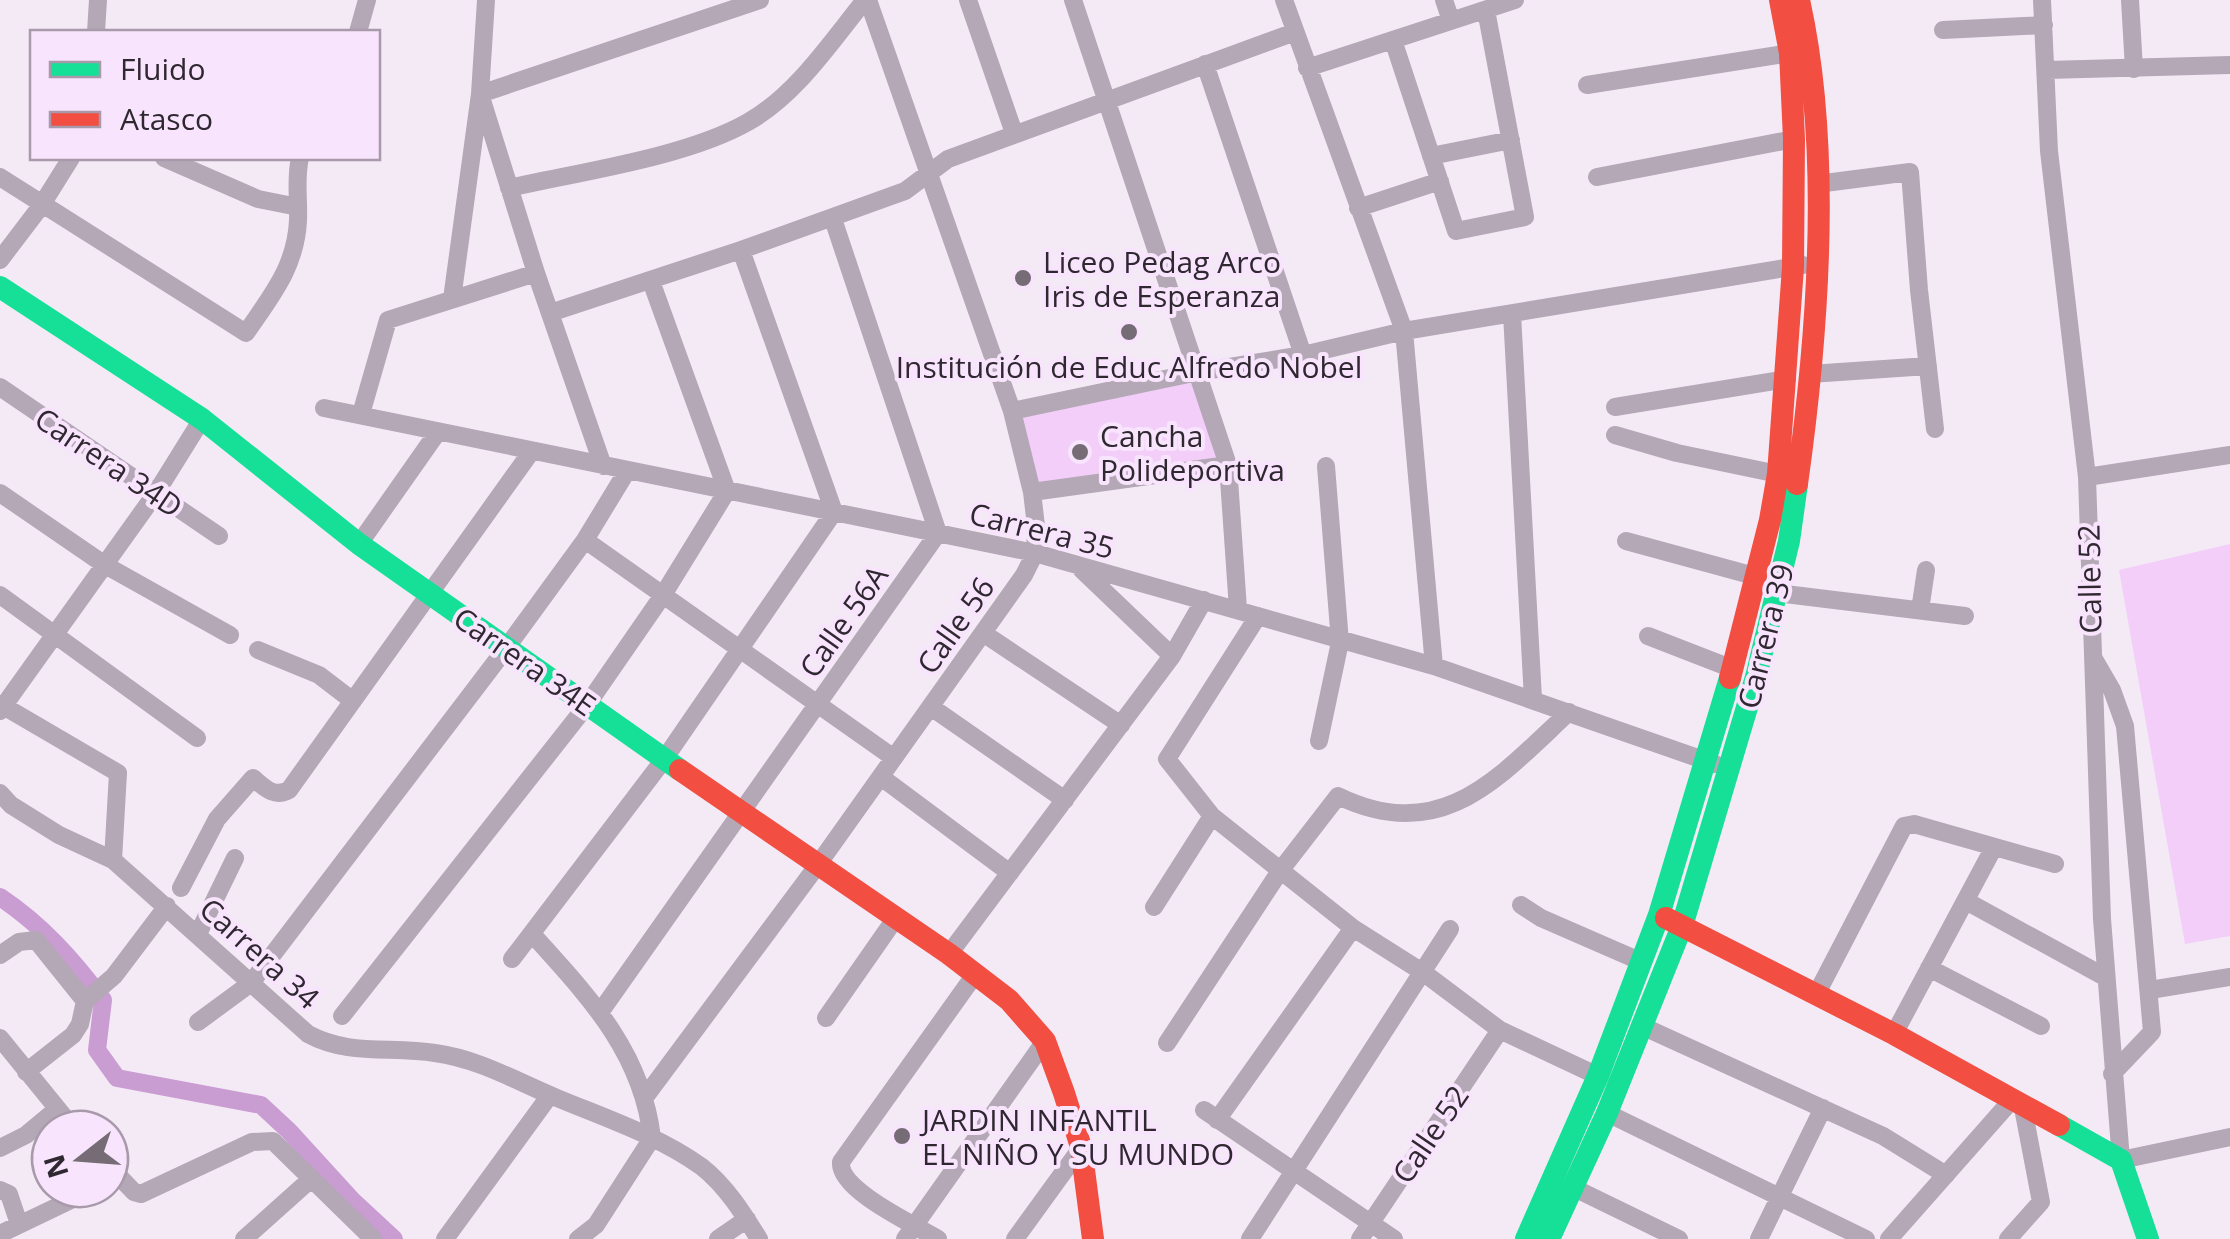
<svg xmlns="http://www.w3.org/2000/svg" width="2230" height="1239" font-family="'Open Sans',sans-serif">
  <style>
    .green { fill: #f2cef9 }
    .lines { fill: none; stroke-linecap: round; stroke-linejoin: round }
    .canal { stroke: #c99cd2; stroke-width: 18 }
    .street { stroke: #b4a7b6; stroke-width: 18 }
    .fast { stroke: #16e098; stroke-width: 22 }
    .jam { stroke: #f24e42; stroke-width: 22 }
    .poi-dot { fill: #756c76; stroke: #f8e4fc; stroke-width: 4 }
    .labels { text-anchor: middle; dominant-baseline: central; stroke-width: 8; stroke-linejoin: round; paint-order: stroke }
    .poi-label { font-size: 30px; fill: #302831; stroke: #f8e4fc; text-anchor: start }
    .street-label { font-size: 30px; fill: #302831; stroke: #f8e4fc }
  </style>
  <rect width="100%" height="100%" fill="#f4eaf6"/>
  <path class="green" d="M 1198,372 L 1228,465 L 1032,492 L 1012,411 Z
    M 2230,544 L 2230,936 L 2185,944 L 2119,570 Z"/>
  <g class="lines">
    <path class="canal" d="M 0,897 C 42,925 73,960 103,1000 L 97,1050 L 117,1078 L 261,1105 L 289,1131 L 352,1200 L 394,1239"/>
    <path class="street" d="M 968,0 L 1014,133
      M 1073,0 L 1228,465 L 1238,609
      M 1284,0 L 1404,331 L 1434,666
      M 1444,0 L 1451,21
      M 2042,0 L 2049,151 L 2087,477 L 2102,919 L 2121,1160 L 2230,1137
      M 2130,0 L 2134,69
      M 1943,30 L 2044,25
      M 96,32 L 98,0
      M 358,32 L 367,0
      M 1393,40 L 1456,231 L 1525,217 L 1486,10
      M 1205,64 L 1303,355
      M 1307,68 L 1515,0
      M 2047,70 L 2230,65
      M 1587,85 L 1790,53
      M 1431,156 L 1511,140
      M 164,158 L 258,199 L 298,207
      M 0,177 L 246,333 C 271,296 296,267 298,220 C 299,199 295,179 300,158
      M 1597,177 L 1794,139
      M 1817,184 L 1910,172 L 1919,290 L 1935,429
      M 509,188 C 579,172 687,157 748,122 C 796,95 830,43 865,0
      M 1358,208 L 1440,181
      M 0,260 L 41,206 L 71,158
      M 452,299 L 480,94 L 486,0
      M 550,313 L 741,250 L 905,191 L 948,159 L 1295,32
      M 1512,314 L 1533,699
      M 1810,374 L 1928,366
      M 0,387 L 219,536
      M 1615,407 L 1787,379
      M 324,408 L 1035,553 L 1434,666 L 1715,764
      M 1012,411 L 1198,372 L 1303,355 L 1404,331 L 1803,265
      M 361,414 L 388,320 L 536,273
      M 1615,435 L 1677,453 L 1778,474
      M 603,466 L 536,273 L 480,94 L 760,0
      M 2087,477 L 2230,455
      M 1032,492 L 1228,465
      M 0,493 L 105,565 L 230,635
      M 585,540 L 894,758
      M 1626,541 L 1758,577
      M 359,544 L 437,433
      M 1082,570 L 1172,656
      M 1777,593 L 1965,616
      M 0,595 L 197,738
      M 1920,610 L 1926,570
      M 1258,616 L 1167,759 L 1212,816 L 1353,928 L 1424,973 L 1500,1030 L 1598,1076
      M 983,633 L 1121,725
      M 1648,636 L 1733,669
      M 258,650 L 319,675 L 353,701
      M 2094,659 L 2112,690 L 2125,726 L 2152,1032 L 2112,1074
      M 0,704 L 118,773 L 113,860
      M 931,707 L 1065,800
      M 0,711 L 156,493 L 202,419
      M 1319,741 L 1340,642 L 1326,466
      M 881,777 L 1010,873
      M 0,793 L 11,805 L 59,835 L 113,860 L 308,1034 C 348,1056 391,1046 435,1053 C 479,1059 516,1081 557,1098 C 605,1118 659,1136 702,1167 C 726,1186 743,1213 759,1239
      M 181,888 L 217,819 L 253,778 C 265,788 274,798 289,790 L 531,452
      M 1966,901 L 2105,977
      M 1521,905 L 1541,918 L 1642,962
      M 1154,907 L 1212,816
      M 198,934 L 235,858
      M 533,935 C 589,997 642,1052 652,1138 L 596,1225 L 578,1239
      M 949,954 L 1172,656 L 1204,600
      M 0,955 L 19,942 L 36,940 L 85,1001
      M 512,959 L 665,758 L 834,512 L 741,250
      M 1929,968 L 2041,1026
      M 2150,990 L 2230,977
      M 1816,995 L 1904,826 L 1914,824 L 2055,864
      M 601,1011 L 938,533 L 833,219
      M 342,1016 L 587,705 L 663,595 L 727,491 L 651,281
      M 826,1018 L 895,919
      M 198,1022 L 251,983 L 507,647 L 585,540 L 627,471
      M 1644,1027 L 1883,1136 L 1946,1175
      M 1894,1034 L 1994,847
      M 0,1038 L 74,1129
      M 1167,1043 L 1280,871 L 1338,796 C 1442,846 1498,778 1569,712
      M 26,1072 L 73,1035 L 80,1024 L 85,1001 L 114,976 L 167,906
      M 645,1097 L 817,866 L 1024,575 L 1035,553 L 1036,526 L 1032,492 L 1012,411 L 868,0
      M 1204,1110 L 1394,1239
      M 1607,1113 L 1866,1239
      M 1217,1120 L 1353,928
      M 0,1148 L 26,1135 L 56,1110
      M 110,1167 L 134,1192 L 141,1194 L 252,1142 L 273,1141 L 373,1239
      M 1572,1187 L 1679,1239
      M 0,1190 L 9,1194 L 19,1224
      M 0,1234 L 94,1189
      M 244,1239 L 311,1179
      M 445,1239 L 550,1095
      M 718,1239 L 747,1219
      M 905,1239 L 1045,1041
      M 938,1239 C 915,1225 838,1190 841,1162 L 976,973
      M 1015,1239 L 1081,1148
      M 1250,1239 L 1450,929
      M 1360,1239 L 1500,1030
      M 1759,1239 L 1823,1108
      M 1889,1239 L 2010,1102
      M 2008,1239 L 2041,1202 L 2023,1108"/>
    <path class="fast" d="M 0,287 L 202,419 L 359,544 L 680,770
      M 2059,1125 L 2121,1160 L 2148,1239
      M 1526,1239 L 1598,1076 L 1659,915 L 1730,678
      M 1549,1239 L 1607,1113 L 1682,926 L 1756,677 L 1789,541 L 1797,484"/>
    <path class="jam" d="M 1797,484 C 1818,335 1832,148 1799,0
      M 1730,678 L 1770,520 L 1778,474 L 1793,267 L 1794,139 L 1790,53 L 1780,0
      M 680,770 L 949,954 L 1009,1000 L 1045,1041 L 1064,1093 L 1081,1147 L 1093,1239
      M 1666,918 L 1894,1034 L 2059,1125"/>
  </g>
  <g class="poi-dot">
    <circle cx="1023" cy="278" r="10"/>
    <circle cx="1129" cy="332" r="10"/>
    <circle cx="1080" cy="452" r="10"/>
    <circle cx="902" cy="1136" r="10"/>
  </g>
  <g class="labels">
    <g class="poi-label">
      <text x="1043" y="261">Liceo Pedag Arco<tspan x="1043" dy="34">Iris de Esperanza</tspan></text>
      <text x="1129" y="366" text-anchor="middle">Institución de Educ Alfredo Nobel</text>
      <text x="1100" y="435">Cancha<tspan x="1100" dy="34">Polideportiva</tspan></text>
      <text x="922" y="1119">JARDIN INFANTIL<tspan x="922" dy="34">EL NIÑO Y SU MUNDO</tspan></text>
    </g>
    <g class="street-label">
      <text transform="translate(109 462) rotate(34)">Carrera 34D</text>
      <text transform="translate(1042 530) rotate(14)">Carrera 35</text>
      <text transform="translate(2089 579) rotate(-91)">Calle 52</text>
      <text transform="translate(843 621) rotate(-55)">Calle 56A</text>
      <text transform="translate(955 625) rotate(-55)">Calle 56</text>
      <text transform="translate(1765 636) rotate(-76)">Carrera 39</text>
      <text transform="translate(525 661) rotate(35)">Carrera 34E</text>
      <text transform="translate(260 953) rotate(42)">Carrera 34</text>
      <text transform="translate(1430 1134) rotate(-56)">Calle 52</text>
    </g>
  </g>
  <rect x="30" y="30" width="350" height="130" fill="#f8e4fc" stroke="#a899ab" stroke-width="2.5"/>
  <rect x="50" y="62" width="50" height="15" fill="#16e098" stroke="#a899ab" stroke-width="2.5"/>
  <text x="120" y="80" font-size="30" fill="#302831">Fluido</text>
  <rect x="50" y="112" width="50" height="15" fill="#f24e42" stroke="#a899ab" stroke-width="2.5"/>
  <text x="120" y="130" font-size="30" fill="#302831">Atasco</text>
  <g transform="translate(80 1159) rotate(253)"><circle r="48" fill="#f8e4fc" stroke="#a899ab" stroke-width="2.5"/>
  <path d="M0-8L18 38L0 25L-18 38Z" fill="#756c76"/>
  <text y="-15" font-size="28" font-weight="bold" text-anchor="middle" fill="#302831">N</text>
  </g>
</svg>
